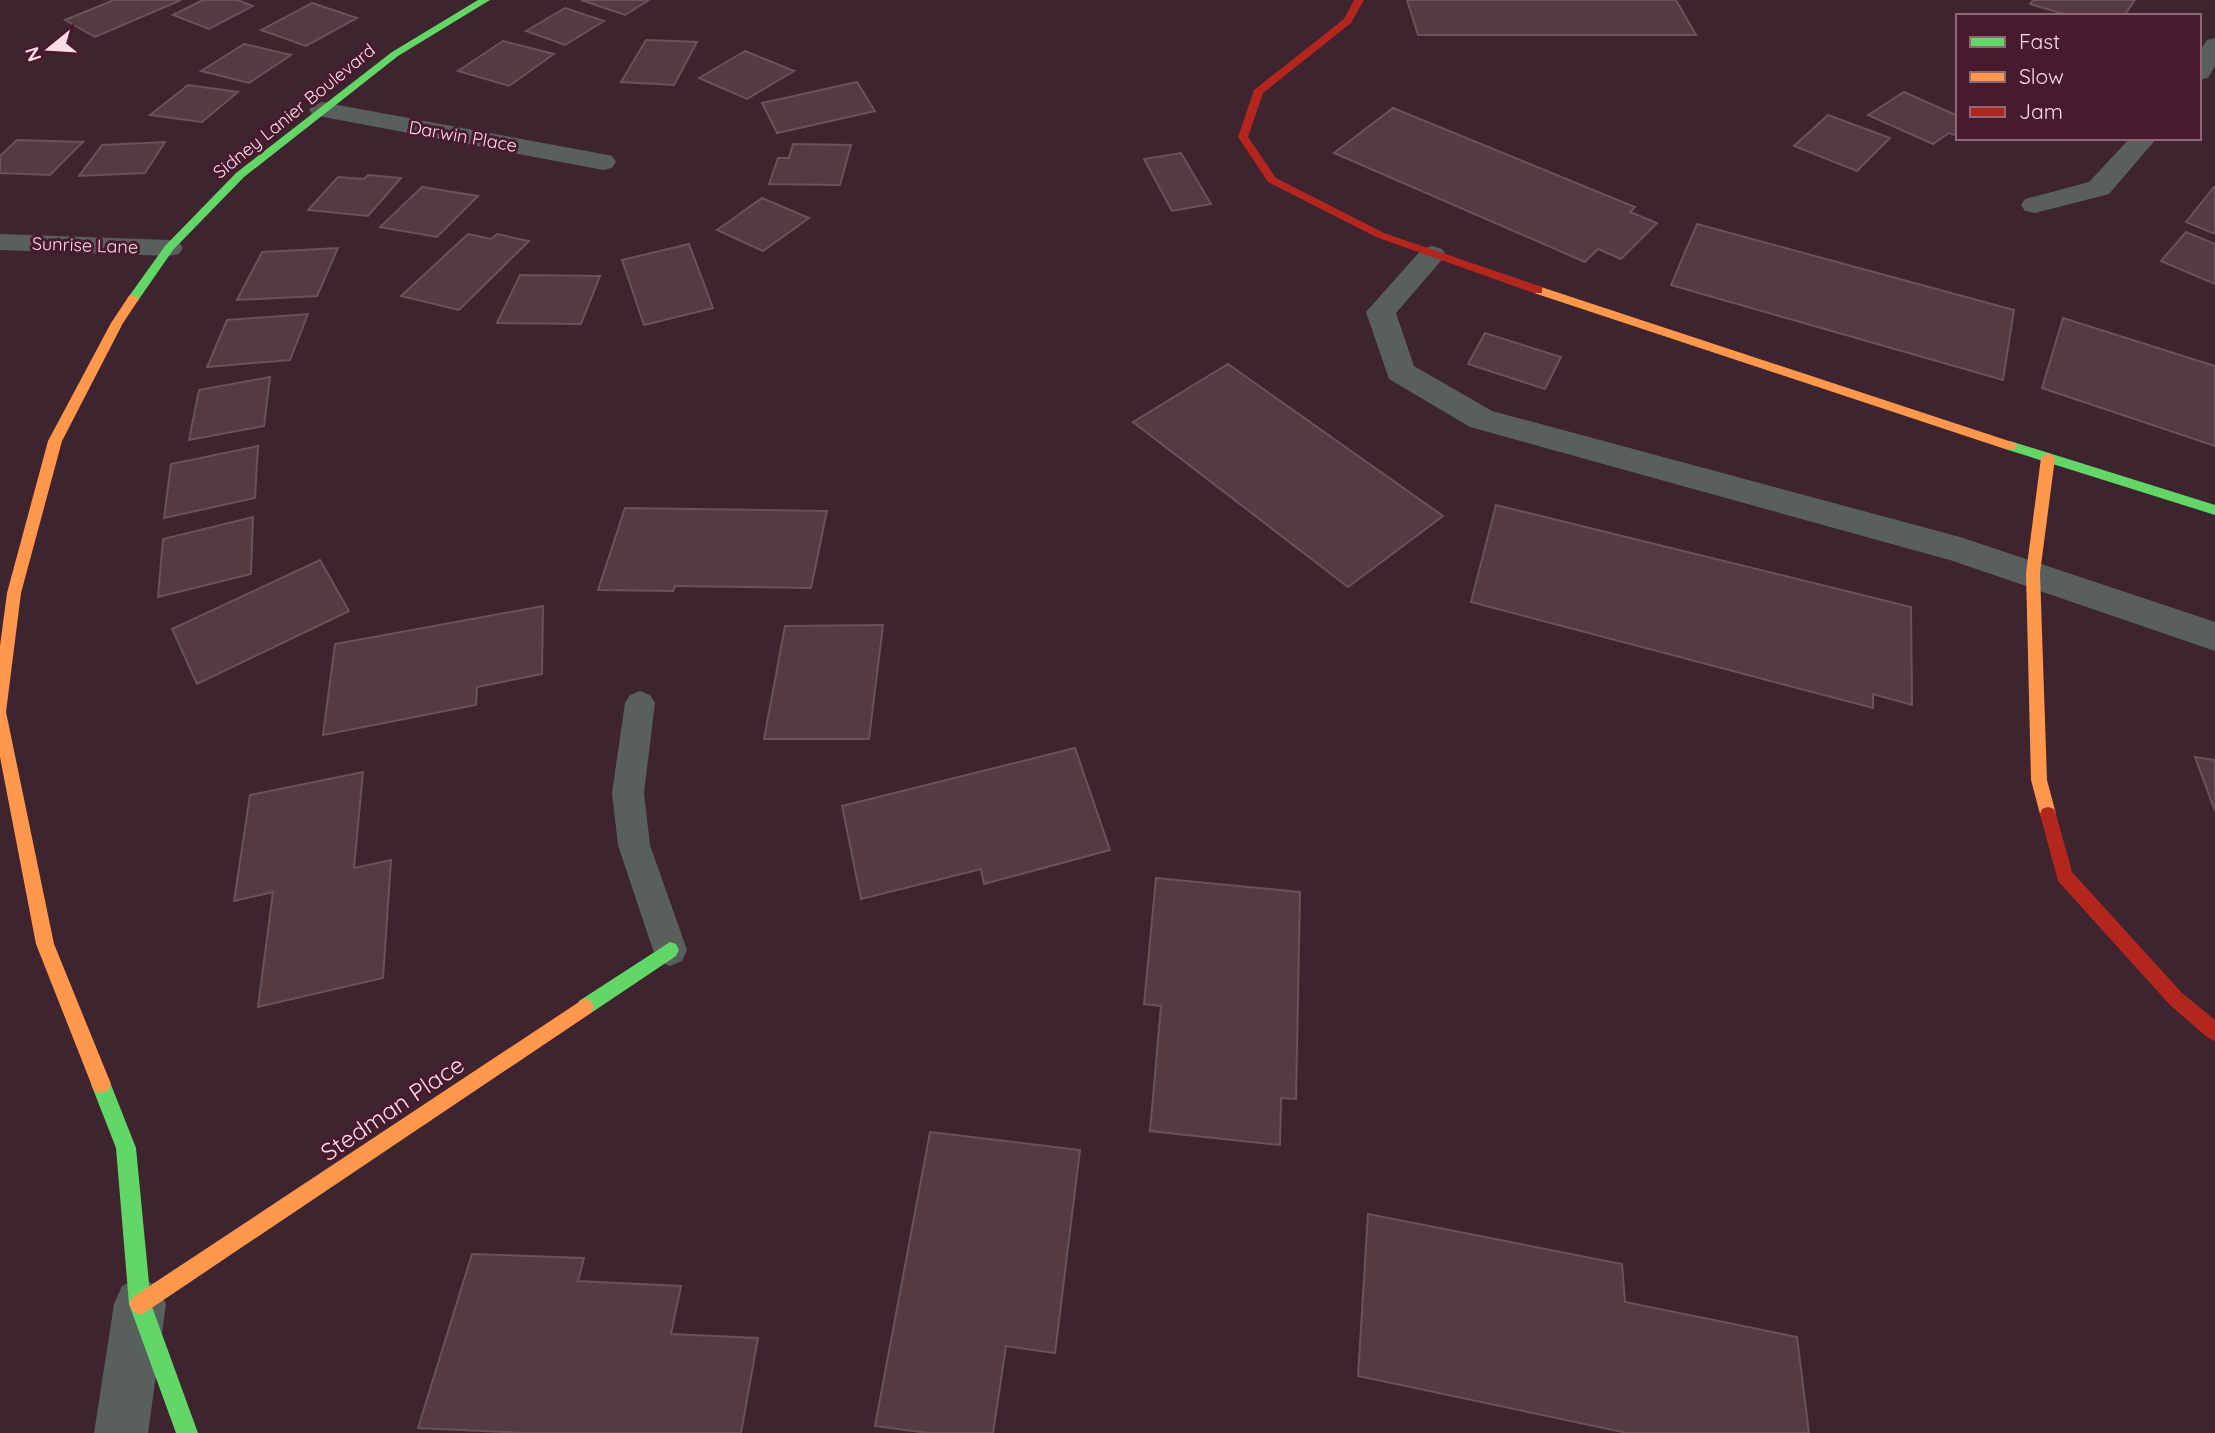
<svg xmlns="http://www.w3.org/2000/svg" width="2215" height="1433" font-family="Quicksand,sans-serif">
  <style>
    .building { fill: #553a42; stroke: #695258; stroke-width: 2 }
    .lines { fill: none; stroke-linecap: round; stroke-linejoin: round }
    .lane { fill: #585f5d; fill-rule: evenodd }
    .street { fill: #585f5d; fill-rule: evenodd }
    .fast { fill: #63d668; fill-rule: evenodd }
    .slow { fill: #ff974d; fill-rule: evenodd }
    .jam { fill: #b3261e; fill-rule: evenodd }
    .labels { text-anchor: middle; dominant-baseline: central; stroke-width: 6; stroke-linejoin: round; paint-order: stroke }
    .far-street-label { font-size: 18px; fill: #fbdbe6; stroke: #481a2d }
    .near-street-label { font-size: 24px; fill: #fbdbe6; stroke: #481a2d }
  </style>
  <rect width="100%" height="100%" fill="#3e242f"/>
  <path class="building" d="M 114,0 L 181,0 L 95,37 L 65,20 Z
    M 203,0 L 237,0 L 253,6 L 209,29 L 173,15 Z
    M 581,0 L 649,0 L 625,15 Z
    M 1407,0 L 1676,0 L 1696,35 L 1418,35 Z
    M 2033,0 L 2135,0 L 2124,16 L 2071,16 L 2030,4 Z
    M 312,3 L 357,18 L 306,46 L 261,30 Z
    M 565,8 L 604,21 L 565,45 L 526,31 Z
    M 646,40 L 697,42 L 674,85 L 621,82 Z
    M 503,41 L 554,54 L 509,86 L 458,71 Z
    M 244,44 L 291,55 L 249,83 L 201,71 Z
    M 745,51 L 794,71 L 747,99 L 699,78 Z
    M 857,82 L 875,111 L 777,133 L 762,103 Z
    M 188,85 L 238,92 L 202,122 L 150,115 Z
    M 1904,92 L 1958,116 L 1958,136 L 1949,133 L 1933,144 L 1868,115 Z
    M 1393,108 L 1635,207 L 1630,212 L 1657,223 L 1621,259 L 1598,249 L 1585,262 L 1334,153 Z
    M 1828,115 L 1890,138 L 1857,171 L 1794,146 Z
    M 17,140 L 83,142 L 50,175 L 0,173 L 0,156 Z
    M 165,142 L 145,173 L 79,176 L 102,145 Z
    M 793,144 L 851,145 L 840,185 L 769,184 L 778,158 L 789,158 Z
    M 1181,153 L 1211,204 L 1172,211 L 1144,159 Z
    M 368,175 L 401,178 L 368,216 L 308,210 L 338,177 L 364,179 Z
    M 422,187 L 478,196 L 437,237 L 380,227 Z
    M 2214,187 L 2215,187 L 2215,234 L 2186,222 Z
    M 762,198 L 809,218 L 763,251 L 717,230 Z
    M 1697,224 L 2014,310 L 2003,380 L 1671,285 Z
    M 2186,232 L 2215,244 L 2215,284 L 2161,261 Z
    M 468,234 L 491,239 L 497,234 L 529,241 L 459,310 L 401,296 Z
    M 689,244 L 713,308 L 644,325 L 622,260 Z
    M 338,248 L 317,296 L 237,300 L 262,252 Z
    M 520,275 L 600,276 L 581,324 L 497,323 Z
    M 308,314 L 290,360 L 207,367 L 227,320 Z
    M 2063,318 L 2215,366 L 2215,446 L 2042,388 Z
    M 1485,333 L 1561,357 L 1545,389 L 1468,364 Z
    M 1228,364 L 1443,516 L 1348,587 L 1133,422 Z
    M 270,377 L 264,426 L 189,440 L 199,390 Z
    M 258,446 L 255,498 L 164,518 L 171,464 Z
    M 1496,505 L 1911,607 L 1912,705 L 1873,694 L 1873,708 L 1471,602 Z
    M 625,508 L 827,511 L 811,588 L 675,586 L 673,591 L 598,590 Z
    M 253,517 L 251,574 L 158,597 L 163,539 Z
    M 320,560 L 349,611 L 197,684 L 172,629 Z
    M 543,606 L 542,674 L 477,687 L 476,705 L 323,735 L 335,644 Z
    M 883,625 L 869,739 L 764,739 L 785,626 Z
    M 1075,748 L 1110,850 L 984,884 L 981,869 L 861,899 L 842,806 Z
    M 2195,757 L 2215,760 L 2215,811 Z
    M 363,772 L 354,868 L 391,860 L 383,978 L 258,1007 L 273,892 L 234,901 L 250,795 Z
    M 1156,878 L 1300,892 L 1296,1099 L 1281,1098 L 1280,1145 L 1150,1131 L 1161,1006 L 1144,1004 Z
    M 930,1132 L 1080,1150 L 1055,1353 L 1006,1346 L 993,1433 L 928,1433 L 875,1426 Z
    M 1368,1214 L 1622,1264 L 1625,1302 L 1797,1337 L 1809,1433 L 1627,1433 L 1358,1376 Z
    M 472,1254 L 584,1258 L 578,1281 L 681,1286 L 671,1334 L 758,1338 L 741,1433 L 525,1433 L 418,1428 Z"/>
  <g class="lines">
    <path class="lane" d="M 640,691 L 650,695 L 655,703 L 644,793 L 650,845 L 687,950 L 682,961 L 670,966 L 658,961 L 653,950 L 618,845 L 612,793 L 625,703 L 630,695 Z"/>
    <path class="street" d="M 2215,38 L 2215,66 L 2208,78 L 2199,80 L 2199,52 L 2207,40 Z
      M 322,102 L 603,154 L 612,156 L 616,162 L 612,168 L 603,170 L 313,115 L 309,110 L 313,105 Z
      M 2130,138 L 2157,138 L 2109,194 L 2035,213 L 2025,211 L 2021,205 L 2025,199 L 2089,182 Z
      M 0,234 L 169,240 L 179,242 L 183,248 L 179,254 L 169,256 L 0,250 Z
      M 1432,246 L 1442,249 L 1446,255 L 1396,313 L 1414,366 L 1492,411 L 1960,537 L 2215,622 L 2215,651 L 1953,561 L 1470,427 L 1389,379 L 1366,312 L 1422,249 Z
      M 140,1278 L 158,1286 L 166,1304 L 148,1433 L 94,1433 L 114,1304 L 122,1286 Z"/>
    <path class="fast" d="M 478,0 L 490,0 L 398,56 L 244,177 L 173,250 L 137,302 L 129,302 L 127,299 L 165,246 L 236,173 L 392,52 Z
      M 2010,441 L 2215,505 L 2215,515 L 2005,449 L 2003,446 Z
      M 670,942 L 676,944 L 679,950 L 676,956 L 591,1013 L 585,1016 L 579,1013 L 576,1007 L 579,1001 Z
      M 101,1075 L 108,1077 L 136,1148 L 151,1304 L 198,1433 L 176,1433 L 129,1304 L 116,1148 L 91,1084 L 94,1077 Z"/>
    <path class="slow" d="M 1538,286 L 2015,443 L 2017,446 L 2015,449 L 2005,449 L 1534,293 L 1532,290 Z
      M 133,295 L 139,299 L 123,323 L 62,441 L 21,593 L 6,712 L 54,944 L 111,1084 L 108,1091 L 101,1093 L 94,1091 L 36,944 L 0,757 L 0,646 L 7,593 L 48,441 L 111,323 L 129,296 Z
      M 2048,453 L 2055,458 L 2040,573 L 2047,780 L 2056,814 L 2054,819 L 2048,821 L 2042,819 L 2040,814 L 2031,780 L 2026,573 L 2041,458 Z
      M 585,998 L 591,1001 L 594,1007 L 591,1013 L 147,1311 L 140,1315 L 133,1311 L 129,1304 L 133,1297 Z"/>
    <path class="jam" d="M 1354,0 L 1364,0 L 1351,23 L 1263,93 L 1248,137 L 1276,178 L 1384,233 L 1542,287 L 1542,293 L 1534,293 L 1376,237 L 1268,182 L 1238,137 L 1254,90 L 1344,19 Z
      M 2048,807 L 2054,809 L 2056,814 L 2072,872 L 2182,993 L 2215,1020 L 2215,1041 L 2208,1038 L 2170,1005 L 2058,881 L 2040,814 L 2042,809 Z"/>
  </g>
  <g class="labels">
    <g class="far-street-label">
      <text transform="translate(294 111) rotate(-39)">Sidney Lanier Boulevard</text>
      <text transform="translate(463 136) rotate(10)">Darwin Place</text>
      <text transform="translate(85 245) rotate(2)">Sunrise Lane</text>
    </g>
    <g class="near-street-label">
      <text transform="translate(392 1108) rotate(-34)">Stedman Place</text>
    </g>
  </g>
  <rect x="1956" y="14" width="245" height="126" fill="#481a2d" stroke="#906777" stroke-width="2"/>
  <rect x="1970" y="37" width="35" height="10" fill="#63d668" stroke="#906777" stroke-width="2"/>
  <text x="2019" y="49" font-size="21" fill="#fbdbe6">Fast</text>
  <rect x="1970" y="72" width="35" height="10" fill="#ff974d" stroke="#906777" stroke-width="2"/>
  <text x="2019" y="84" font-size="21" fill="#fbdbe6">Slow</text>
  <rect x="1970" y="107" width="35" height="10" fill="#b3261e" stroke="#906777" stroke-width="2"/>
  <text x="2019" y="119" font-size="21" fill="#fbdbe6">Jam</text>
  <g transform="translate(49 49) rotate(252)" stroke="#481a2d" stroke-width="5" paint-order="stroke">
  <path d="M0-5L12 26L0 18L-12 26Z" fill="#fbdbe6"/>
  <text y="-10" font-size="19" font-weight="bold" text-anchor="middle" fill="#fbdbe6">N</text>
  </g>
</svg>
